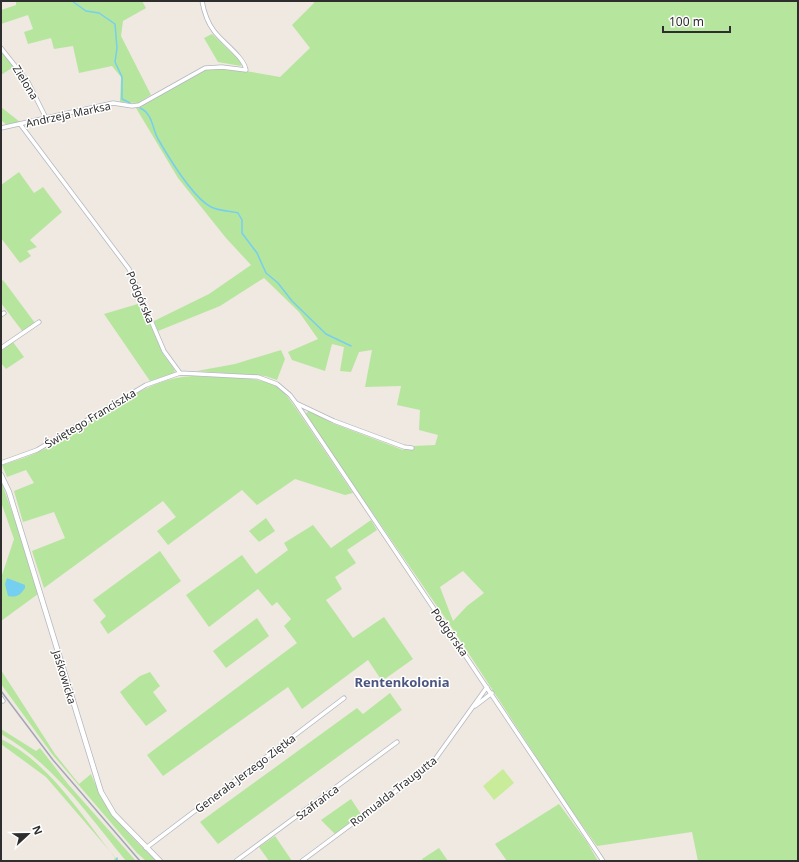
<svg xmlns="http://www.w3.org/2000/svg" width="799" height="862" font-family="'Noto Sans',sans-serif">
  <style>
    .green { fill: #b6e59e; fill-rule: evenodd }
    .pitch { fill: #c9ec9a }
    .water { fill: #75cff0 }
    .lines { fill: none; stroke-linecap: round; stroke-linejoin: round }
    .stream { stroke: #75cff0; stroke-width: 1.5 }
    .minor-casing { stroke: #b4b7c1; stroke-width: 5 }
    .tertiary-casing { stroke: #b4b7c1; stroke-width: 6 }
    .minor { stroke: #fff; stroke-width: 3.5 }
    .tertiary { stroke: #fff; stroke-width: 4.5 }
    .rail { stroke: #a3a6b8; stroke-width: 1.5 }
    .labels { text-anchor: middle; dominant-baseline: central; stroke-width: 3; stroke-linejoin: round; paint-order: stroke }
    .street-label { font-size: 11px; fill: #2e2e2e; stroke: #fff }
    .quarter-label { font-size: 13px; font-weight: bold; fill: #4d5680; stroke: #fff }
  </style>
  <rect width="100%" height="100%" fill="#efe9e1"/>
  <path class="green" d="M 16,1 L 142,1 L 146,8 L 123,21 L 121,36 L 151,95 L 138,103 L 120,102 L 121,77 L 112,66 L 79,73 L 73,46 L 54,49 L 51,38 L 28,44 L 24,32 L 33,29 L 28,15 L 1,24 L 1,10 L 16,5 Z
    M 313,1 L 798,1 L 798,861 L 698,861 L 692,832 L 597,846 L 565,801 L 450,625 L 305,415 L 309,410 L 332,423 L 403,450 L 414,446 L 435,445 L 438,435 L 419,430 L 420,410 L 397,405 L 401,386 L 365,387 L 372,350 L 359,352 L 351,372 L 340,371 L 344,347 L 332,344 L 325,371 L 292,360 L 288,352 L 318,339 L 299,312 L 264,278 L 220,306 L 158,331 L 154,321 L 209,294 L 251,265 L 226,238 L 178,178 L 136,108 L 207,68 L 222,67 L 280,77 L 310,48 L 292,25 L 314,3 ZM 463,571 L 484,593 L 467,606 L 453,621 L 440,587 Z
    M 212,34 L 238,59 L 241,63 L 241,66 L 218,62 L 204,38 Z
    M 3,53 L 15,66 L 1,75 L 1,55 Z
    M 1,107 L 20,122 L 7,125 L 1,120 Z
    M 19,172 L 34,193 L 43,187 L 62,212 L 30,240 L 37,247 L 27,251 L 31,256 L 20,263 L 1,238 L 1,185 Z
    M 3,280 L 35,323 L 23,332 L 1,303 L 1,282 Z
    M 141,303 L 163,354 L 174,369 L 175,373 L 150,381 L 104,314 Z
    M 13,342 L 24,357 L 6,369 L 1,363 L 1,351 Z
    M 281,350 L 285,359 L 277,380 L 265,376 L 197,371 L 235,364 Z
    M 193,376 C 214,377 256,376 274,385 C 283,389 289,399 295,407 L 353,493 L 345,495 L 295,479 L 257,505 L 242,490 L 168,545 L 157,531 L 176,517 L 163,501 L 44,588 L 32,551 L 65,538 L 54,512 L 23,522 L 14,491 L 34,483 L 26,470 L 7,477 L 2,465 C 32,456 52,447 79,430 C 115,408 148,378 193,376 Z
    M 1,481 L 17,526 L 38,594 L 1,621 L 1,578 L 14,539 L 1,502 Z
    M 266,518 L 275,531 L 259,542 L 249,531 Z
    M 371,520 L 377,530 L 347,550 L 356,563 L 335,577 L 342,589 L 326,600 L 353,638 L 384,617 L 413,659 L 382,681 L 368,660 L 302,709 L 288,687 L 163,776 L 147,755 L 297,643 L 284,626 L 291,619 L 277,602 L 272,606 L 258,589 L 209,627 L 186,595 L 242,555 L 256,574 L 288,550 L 284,543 L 313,525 L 331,548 Z
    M 160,551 L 181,581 L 108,634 L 100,622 L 106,616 L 93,600 Z
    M 257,618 L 269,636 L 226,668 L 213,651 Z
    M 1,670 L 55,754 L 79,784 L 91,774 C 106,812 128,834 157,861 L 146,861 L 137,853 L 52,754 L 1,684 Z
    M 150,672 L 160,686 L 153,692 L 167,711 L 146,726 C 137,714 128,704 120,692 L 140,676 Z
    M 390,693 L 402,710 L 218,844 L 200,822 L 357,708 L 363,714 Z
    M 1,729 L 36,751 L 40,748 L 68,784 L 136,861 L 126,861 C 88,815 54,764 1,734 Z
    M 1,739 C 52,764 83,819 118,861 L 114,861 L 115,857 L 46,777 L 1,744 Z
    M 351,799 L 361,814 L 335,834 L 321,820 Z
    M 559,804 L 587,842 L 598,861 L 507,861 L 495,844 Z
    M 275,836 L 292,861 L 269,861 L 259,847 Z
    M 439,848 L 448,861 L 423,861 L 422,859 Z"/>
  <path class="pitch" d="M 503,769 L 514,783 L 494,800 L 483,786 Z"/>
  <path class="water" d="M 7,578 L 25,585 L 25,588 C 20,595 17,598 8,596 L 5,584 Z"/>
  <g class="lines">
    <path class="stream" d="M 72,1 L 86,11 L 99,13 L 115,24 L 117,48 L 115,62 L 122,77 L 122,99 L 130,103
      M 140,108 C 153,114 152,128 158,139 C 169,158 192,197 211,207 C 219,211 230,211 238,213 L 242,220 L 242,233 L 257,253 L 266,273 L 278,283 L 292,301 L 326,334 L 351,346
      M 117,861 L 117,858"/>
    <defs>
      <path id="minor" d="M 1,48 L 28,82 L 46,118
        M 20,124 L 129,269 L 164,351 L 180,373
        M 1,128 L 113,103 L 132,106 L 139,105 L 205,68 L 222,67 L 246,70 C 244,57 222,42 214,31 C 207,22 204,12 202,1
        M 1,315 L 4,313
        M 1,348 L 39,322
        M 296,403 L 334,421 L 404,447 L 412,448
        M 1,463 L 37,450 L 146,385 L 180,373 L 258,377 L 277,384 L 290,395 L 296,403 L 603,861
        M 1,698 L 3,701
        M 475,706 L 492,693
        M 146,848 L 344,698
        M 236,861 L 397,742
        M 302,861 L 431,765 L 487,687"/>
      <path id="tertiary" d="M 1,475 L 9,492 L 101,792 L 114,814 L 160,861"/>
    </defs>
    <use href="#minor" class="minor-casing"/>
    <use href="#tertiary" class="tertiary-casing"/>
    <use href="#minor" class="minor"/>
    <use href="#tertiary" class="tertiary"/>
    <path class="rail" d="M 1,691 L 53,760 L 140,861"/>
  </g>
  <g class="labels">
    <g class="street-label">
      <text transform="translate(26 82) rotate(58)">Zielona</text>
      <text transform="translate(68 114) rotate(-12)">Andrzeja Marksa</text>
      <text transform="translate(141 297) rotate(67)">Podgórska</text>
      <text transform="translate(90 418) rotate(-31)">Świętego Franciszka</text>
      <text transform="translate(450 632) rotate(55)">Podgórska</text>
      <text transform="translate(65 677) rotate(73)">Jaśkowicka</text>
      <text transform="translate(245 773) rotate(-37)">Generała Jerzego Ziętka</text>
      <text transform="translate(393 791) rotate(-38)">Romualda Traugutta</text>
      <text transform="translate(317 802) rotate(-37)">Szafrańca</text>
    </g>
    <g class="quarter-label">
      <text x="402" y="682">Rentenkolonia</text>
    </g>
  </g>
  <rect width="799" height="862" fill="none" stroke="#2e2e2e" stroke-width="4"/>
  <g transform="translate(28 834) rotate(68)" stroke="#ffffff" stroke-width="3" paint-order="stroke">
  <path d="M0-3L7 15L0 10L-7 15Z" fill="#2e2e2e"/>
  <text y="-6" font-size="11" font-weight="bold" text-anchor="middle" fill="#2e2e2e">N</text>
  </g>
  <path d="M663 26v6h67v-6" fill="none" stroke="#2e2e2e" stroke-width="2"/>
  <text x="669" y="26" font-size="12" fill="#2e2e2e" stroke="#ffffff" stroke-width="3" paint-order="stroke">100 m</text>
</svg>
